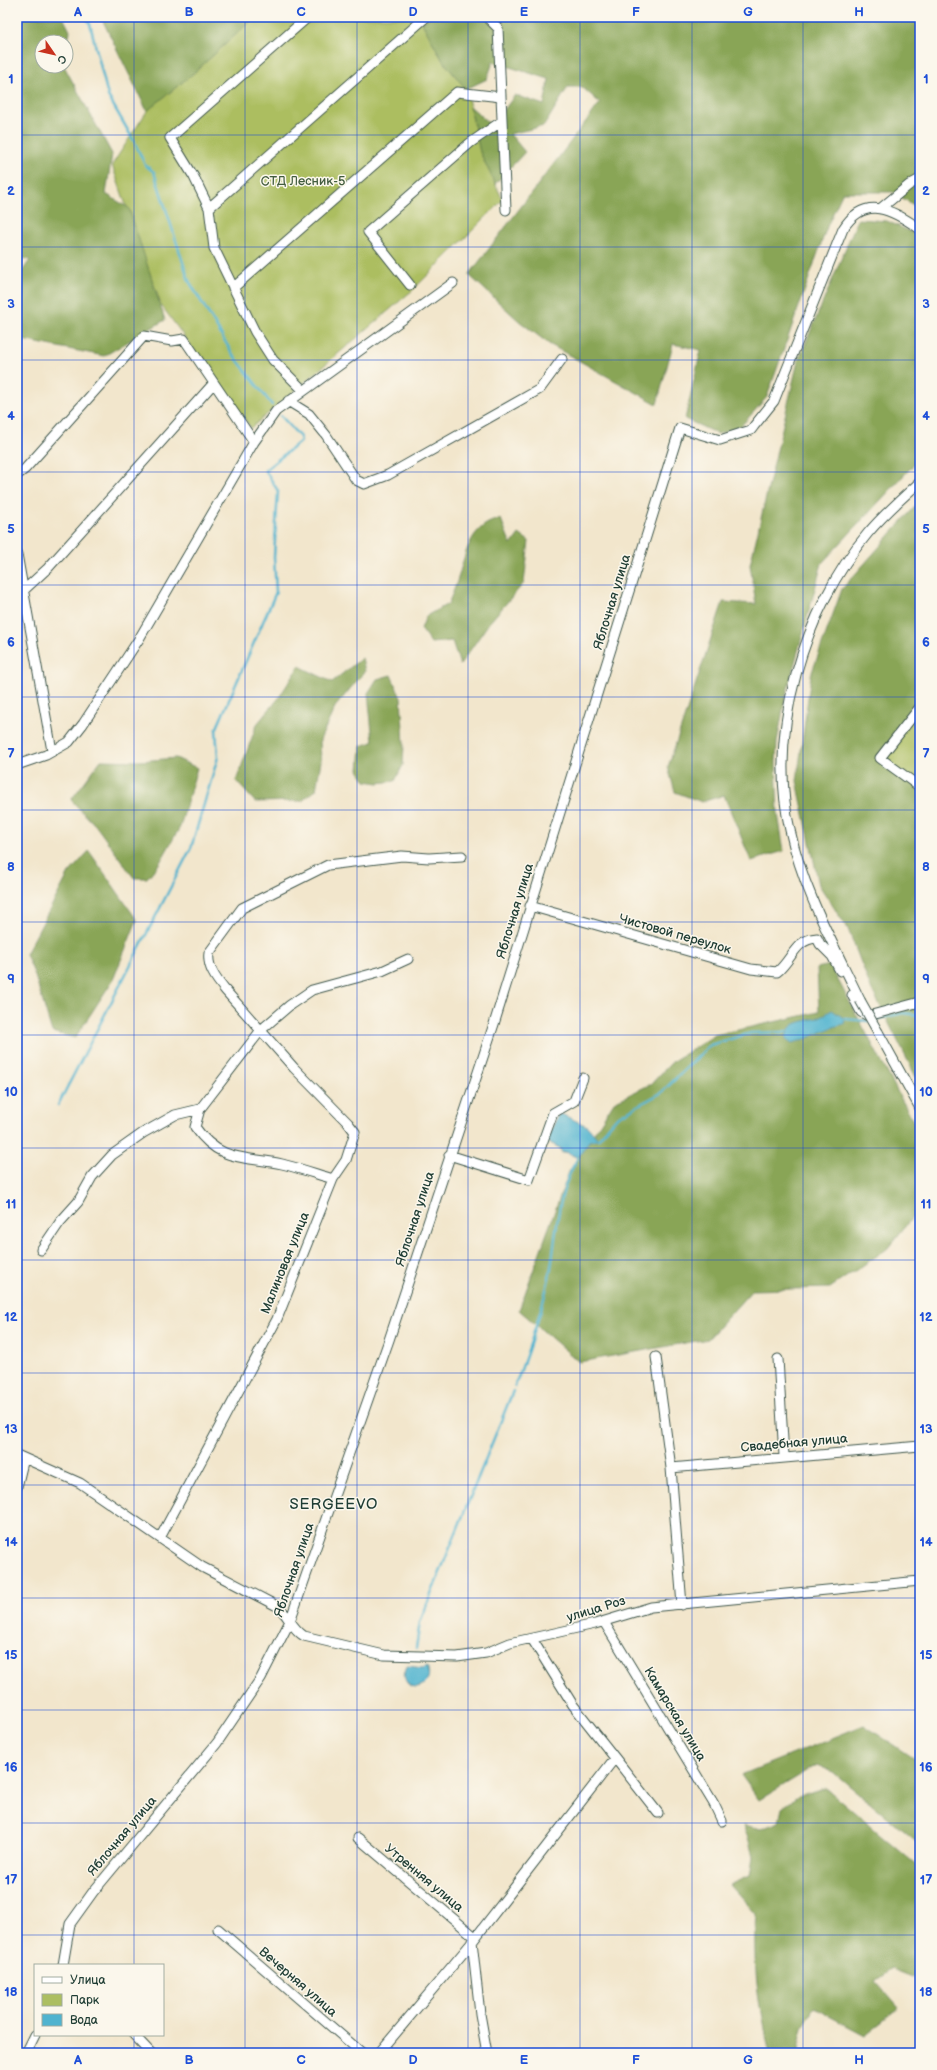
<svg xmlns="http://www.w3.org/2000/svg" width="937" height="2070" font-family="'Balsamiq Sans',sans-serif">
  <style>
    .green { fill: #acbe61; stroke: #667e4a }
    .forest { fill: #89a557; stroke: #547146 }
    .water { fill: #50b3cf; stroke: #387882 }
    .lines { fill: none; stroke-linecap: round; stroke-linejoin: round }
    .stream { stroke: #50b3cf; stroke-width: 2.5 }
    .street-casing { stroke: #3f564b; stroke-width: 11 }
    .street { stroke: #fff; stroke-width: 9 }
    .street-bridge-casing { stroke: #3f564b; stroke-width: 11; stroke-linecap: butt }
    .street-bridge { stroke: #fff; stroke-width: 9 }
    .grid { fill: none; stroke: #1d4ed8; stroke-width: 1; stroke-opacity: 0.55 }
    .labels { text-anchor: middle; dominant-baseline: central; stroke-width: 3; stroke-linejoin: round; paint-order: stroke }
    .park-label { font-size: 13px; fill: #425d3f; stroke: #fbf7ec }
    .street-label { font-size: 13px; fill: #1f3d34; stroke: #fbf7ec }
    .quarter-label { font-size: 15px; letter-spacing: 1px; fill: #1f3d34; stroke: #fbf7ec }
    .neatline { fill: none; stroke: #1d4ed8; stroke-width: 1.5 }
    .grid-label { font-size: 13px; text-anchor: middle; font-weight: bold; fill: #1d4ed8 }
  </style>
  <rect width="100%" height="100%" fill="#fbf7ec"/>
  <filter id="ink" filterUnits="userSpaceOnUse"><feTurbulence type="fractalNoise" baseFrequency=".025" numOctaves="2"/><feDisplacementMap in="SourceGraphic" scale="8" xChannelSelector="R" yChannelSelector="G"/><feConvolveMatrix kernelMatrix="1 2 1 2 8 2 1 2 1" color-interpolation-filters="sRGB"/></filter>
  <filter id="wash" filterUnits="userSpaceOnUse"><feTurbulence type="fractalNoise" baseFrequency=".012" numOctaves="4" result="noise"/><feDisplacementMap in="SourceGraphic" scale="16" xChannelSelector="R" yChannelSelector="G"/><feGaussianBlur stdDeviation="0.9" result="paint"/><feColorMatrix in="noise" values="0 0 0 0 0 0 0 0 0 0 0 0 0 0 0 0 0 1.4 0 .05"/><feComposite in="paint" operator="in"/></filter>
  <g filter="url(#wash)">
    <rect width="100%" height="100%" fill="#f2e6cc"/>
    <path class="green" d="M 255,17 L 431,17 L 423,23 L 443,61 L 466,89 L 480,152 L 503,200 L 414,289 L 251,428 L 161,305 L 112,165 L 147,111 L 196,71 Z
      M 920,704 L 920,790 L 877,756 Z"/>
    <path class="forest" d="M 17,17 L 63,17 L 70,31 L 66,50 L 66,42 L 42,42 L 42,66 L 64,66 L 112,154 L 106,194 L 129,208 L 165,320 L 104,356 L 17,339 L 17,279 L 30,260 L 17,257 Z
      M 101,17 L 255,17 L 196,71 L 147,111 Z
      M 431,17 L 920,17 L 920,209 L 893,192 L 843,192 L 828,224 L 767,397 L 741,426 L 718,434 L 685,419 L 701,350 L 673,344 L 657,404 L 549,344 L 519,321 L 469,275 L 600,103 L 582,87 L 568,87 L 544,126 L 510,134 L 525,152 L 495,184 L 480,152 L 470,106 L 492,126 L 515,95 L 544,105 L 549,79 L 493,62 L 487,79 L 466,89 L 443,61 L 422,23 Z
      M 858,219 L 887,221 L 920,236 L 920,458 L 822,563 L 785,699 L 777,742 L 776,762 L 778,814 L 784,851 L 751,861 L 724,795 L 702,802 L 675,792 L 668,767 L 723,602 L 756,604 L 750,565 L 798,361 Z
      M 920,501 L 920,704 L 877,756 L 920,790 L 920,1085 L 870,986 L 848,929 L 819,885 L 797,781 L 811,675 L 842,589 Z
      M 501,519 L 511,545 L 519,534 L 529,541 L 524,583 L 489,623 L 460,665 L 452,641 L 431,643 L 421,629 L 426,616 L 448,604 C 452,595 456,585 459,575 C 466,551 472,523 501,519 Z
      M 362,658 L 365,671 L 335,707 L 320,740 L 321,761 L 316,790 L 302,801 L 255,802 L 236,781 L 257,724 L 278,699 L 299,666 L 332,682 Z
      M 391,675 L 401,698 L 404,744 L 403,765 L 395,781 L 378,783 L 366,781 L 359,771 L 361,746 L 373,742 L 368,693 L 377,679 Z
      M 176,758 L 197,768 L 180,827 L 159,864 L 147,878 L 134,878 L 96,826 L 71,800 L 101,760 L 140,761 Z
      M 89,851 L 137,920 L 113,980 L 75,1038 L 52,1032 L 35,976 L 26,954 L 69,873 Z
      M 830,965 L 920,1134 L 920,1216 L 916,1213 L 887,1249 L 830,1288 L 752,1290 L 708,1339 L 579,1362 L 519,1310 L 569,1172 L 614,1102 L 651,1084 L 673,1061 L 715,1035 L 819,1012 L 817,968 Z
      M 864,1725 L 920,1763 L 920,1845 L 833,1772 L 817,1765 L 759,1800 L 741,1775 Z
      M 826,1788 L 920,1868 L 920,1980 L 892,1969 L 875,1981 L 899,2008 L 865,2035 L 814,2008 L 803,2027 L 797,2053 L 770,2053 C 758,2009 752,1960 756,1914 L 730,1885 L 750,1876 L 753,1856 L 744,1825 L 761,1829 L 779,1822 L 782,1808 L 800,1795 Z"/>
    <path class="water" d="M 832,1010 L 845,1019 L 844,1024 C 826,1028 811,1039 792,1043 L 786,1039 C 787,1021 803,1022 817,1018 C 822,1016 827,1013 832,1010 Z
      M 559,1113 L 587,1126 L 598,1139 L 589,1141 L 578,1158 L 566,1152 L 562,1153 L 560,1148 L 546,1141 Z
      M 408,1666 L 423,1668 L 427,1666 C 437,1690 399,1697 405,1668 Z"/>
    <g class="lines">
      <path class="stream" d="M 86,17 L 90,24 L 108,96 L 134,141 L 145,165 L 154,172 L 189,281 L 232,353 L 272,405
        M 845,1019 L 868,1021
        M 873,1020 L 903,1013 L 920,1015
        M 58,1105 L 191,848 L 218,757 L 216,730 L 276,592 L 274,557 L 278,491 L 265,470 L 301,441 L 300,437 L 281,416
        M 598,1139 L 617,1117 L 661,1093 L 710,1045 L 751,1033 L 786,1032
        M 515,1386 C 529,1349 542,1312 550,1273 C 557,1235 556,1192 578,1158
        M 416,1648 L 420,1622 L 513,1391"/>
    </g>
  </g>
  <g filter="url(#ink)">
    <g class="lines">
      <defs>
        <path id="street" d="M 487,17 L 498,28 L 506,210
          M 209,208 L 194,177 L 170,138 L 308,17
          M 880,209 L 909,185 L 920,179
          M 410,285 L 368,232 L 470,143 L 502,121
          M 233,288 L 457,92 L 501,97
          M 303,390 L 273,360 L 255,332 L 214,248 L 209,208 L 426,17
          M 288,401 L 309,414 L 326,435 L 356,480 L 364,484 L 388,475 L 540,389 L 562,359
          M 17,475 L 25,469 L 144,336 L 172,341 L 184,339 L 254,442
          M 17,554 L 52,751
          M 23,591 L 48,568 L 213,384
          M 920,707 L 880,758 L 920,787
          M 17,765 L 46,755 L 69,742 L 83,724 L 139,639 L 254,442 L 276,411 L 453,283
          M 530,906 L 751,969 L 777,972 C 792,960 795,939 817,938 L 820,944 L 832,956 L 840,971
          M 852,995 L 861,1012 L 868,1016 L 920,1002
          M 860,1000 C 834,945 803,890 790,830 C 767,732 804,609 868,533 C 884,514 902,498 920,482
          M 878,1032 L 920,1108
          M 449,1155 L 529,1180 L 553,1113 L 574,1101 L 583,1078
          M 333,1179 C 316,1174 299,1168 282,1164 C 245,1156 220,1163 195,1127 L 200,1109 L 261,1030 L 290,1005 L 312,990 L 382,971 L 408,959
          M 41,1250 L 60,1222 L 78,1202 L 92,1177 L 112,1155 L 143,1133 L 175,1115 L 200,1109
          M 656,1357 L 671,1468 L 682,1605
          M 778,1359 L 784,1456
          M 17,1455 L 80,1483 L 202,1567 L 277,1606 C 289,1615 291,1628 304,1636 L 384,1655 L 457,1657 L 486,1653 L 510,1643 L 595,1624 L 651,1607 L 920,1581
          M 671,1468 L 920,1446
          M 17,1487 L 24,1458
          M 160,1538 L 277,1319 L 333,1179 L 346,1160 L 355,1132 L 348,1123 L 294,1068 L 225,990 C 216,979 207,967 209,953 L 242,908 L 328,865 L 402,856 L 429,858 L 462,856
          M 604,1622 L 714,1804 L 722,1821
          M 615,1758 L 658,1813
          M 358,1838 L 475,1937
          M 218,1929 L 362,2053
          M 472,1941 L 480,2014 L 487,2053
          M 63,1965 L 70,1924 L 93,1892 L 217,1743 L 261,1678 L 290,1621 L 389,1340 L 494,1024 L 680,428 L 720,440 L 751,430 L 754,426 L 774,401 L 843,229 C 865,194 893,210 920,229
          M 134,2035 L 151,2053
          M 26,2053 L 35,2035
          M 379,2053 L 469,1946 L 615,1758 L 573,1705 L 532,1639"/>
      </defs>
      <use href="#street" class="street-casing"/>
      <use href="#street" class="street"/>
      <defs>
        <path id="street-bridge" d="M 860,1000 L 878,1032"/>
      </defs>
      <use href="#street-bridge" class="street-bridge-casing"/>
      <use href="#street-bridge" class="street-bridge"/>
    </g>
  </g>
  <path class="grid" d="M 134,17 L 134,1965M 245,17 L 245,2053M 357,17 L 357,2053M 468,17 L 468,2053M 580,17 L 580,2053M 692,17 L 692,2053M 803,17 L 803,2053M 17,135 L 920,135M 17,247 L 920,247M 17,360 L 920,360M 17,472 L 920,472M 17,585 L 920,585M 17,697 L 920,697M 17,810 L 920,810M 17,922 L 920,922M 17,1035 L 920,1035M 17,1148 L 920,1148M 17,1260 L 920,1260M 17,1373 L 920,1373M 17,1485 L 920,1485M 17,1598 L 920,1598M 17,1710 L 920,1710M 17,1823 L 920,1823M 17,1935 L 920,1935M 134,2035 L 134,2053"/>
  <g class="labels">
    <g class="park-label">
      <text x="303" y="181">СТД Лесник-5</text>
    </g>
    <g class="street-label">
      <text transform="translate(612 602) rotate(-73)">Яблочная улица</text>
      <text transform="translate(515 911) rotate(-73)">Яблочная улица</text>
      <text transform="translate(675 934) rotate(16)">Чистовой переулок</text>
      <text transform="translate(415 1219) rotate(-72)">Яблочная улица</text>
      <text transform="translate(285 1263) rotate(-68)">Малиновая улица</text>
      <text transform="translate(794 1443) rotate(-5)">Свадебная улица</text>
      <text transform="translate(294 1570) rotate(-71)">Яблочная улица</text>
      <text transform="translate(596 1609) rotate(-17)">улица Роз</text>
      <text transform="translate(675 1714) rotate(59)">Камарская улица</text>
      <text transform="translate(122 1836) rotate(-50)">Яблочная улица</text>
      <text transform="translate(424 1878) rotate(40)">Утренняя улица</text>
      <text transform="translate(298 1982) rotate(41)">Вечерняя улица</text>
    </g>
    <g class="quarter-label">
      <text x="334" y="1504">SERGEEVO</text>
    </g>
  </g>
  <rect width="937" height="2070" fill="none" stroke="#fbf7ec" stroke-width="44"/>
  <rect x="34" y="1964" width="130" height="72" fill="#fbf7ec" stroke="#a3ada2"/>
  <rect x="42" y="1977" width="20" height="6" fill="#ffffff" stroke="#a3ada2"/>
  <text x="70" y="1984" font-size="12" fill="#1f3d34">Улица</text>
  <rect x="42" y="1994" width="20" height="12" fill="#acbe61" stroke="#a3ada2"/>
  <text x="70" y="2004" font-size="12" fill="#1f3d34">Парк</text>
  <rect x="42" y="2014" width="20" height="12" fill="#50b3cf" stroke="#a3ada2"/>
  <text x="70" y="2024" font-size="12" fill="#1f3d34">Вода</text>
  <g transform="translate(54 54) rotate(124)"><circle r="19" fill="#fbf7ec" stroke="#a3ada2"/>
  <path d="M0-3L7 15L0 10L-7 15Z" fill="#c8321e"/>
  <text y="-6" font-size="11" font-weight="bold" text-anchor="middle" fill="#1f3d34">С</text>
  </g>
  <rect x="22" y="22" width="893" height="2026" class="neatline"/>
  <g class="grid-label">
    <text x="78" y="16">A</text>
    <text x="189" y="16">B</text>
    <text x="301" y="16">C</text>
    <text x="413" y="16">D</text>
    <text x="524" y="16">E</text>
    <text x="636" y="16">F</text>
    <text x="748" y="16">G</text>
    <text x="859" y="16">H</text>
    <text x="11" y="83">1</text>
    <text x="926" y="83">1</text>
    <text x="11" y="195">2</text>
    <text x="926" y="195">2</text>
    <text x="11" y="308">3</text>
    <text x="926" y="308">3</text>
    <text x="11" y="420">4</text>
    <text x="926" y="420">4</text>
    <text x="11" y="533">5</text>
    <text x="926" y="533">5</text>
    <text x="11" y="646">6</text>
    <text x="926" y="646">6</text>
    <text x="11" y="758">7</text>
    <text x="926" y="758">7</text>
    <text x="11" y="871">8</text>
    <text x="926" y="871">8</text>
    <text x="11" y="983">9</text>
    <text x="926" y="983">9</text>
    <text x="11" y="1096">10</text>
    <text x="926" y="1096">10</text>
    <text x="11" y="1208">11</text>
    <text x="926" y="1208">11</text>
    <text x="11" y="1321">12</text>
    <text x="926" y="1321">12</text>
    <text x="11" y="1433">13</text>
    <text x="926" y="1433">13</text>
    <text x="11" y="1546">14</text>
    <text x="926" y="1546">14</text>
    <text x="11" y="1659">15</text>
    <text x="926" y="1659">15</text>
    <text x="11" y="1771">16</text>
    <text x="926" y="1771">16</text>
    <text x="11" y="1884">17</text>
    <text x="926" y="1884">17</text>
    <text x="11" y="1996">18</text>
    <text x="926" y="1996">18</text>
    <text x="78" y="2064">A</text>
    <text x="189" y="2064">B</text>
    <text x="301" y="2064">C</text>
    <text x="413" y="2064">D</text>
    <text x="524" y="2064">E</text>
    <text x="636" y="2064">F</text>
    <text x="748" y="2064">G</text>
    <text x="859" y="2064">H</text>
  </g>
</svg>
